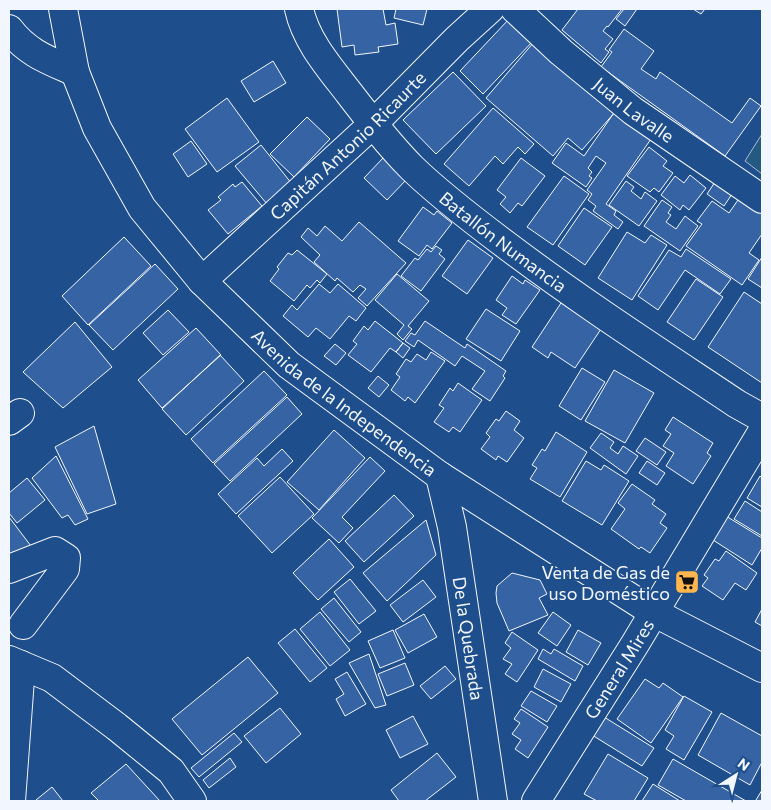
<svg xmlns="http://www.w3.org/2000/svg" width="771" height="810" font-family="Commissioner,sans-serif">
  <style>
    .green { fill: #245a82; stroke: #a8bbd7 }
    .building { fill: #3563a3; stroke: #f2f6ff }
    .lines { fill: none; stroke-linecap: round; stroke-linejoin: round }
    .minor-casing { stroke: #f2f6ff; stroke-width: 30 }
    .minor { stroke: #1f4e8c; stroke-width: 28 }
    .labels { text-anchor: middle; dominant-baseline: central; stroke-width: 4; stroke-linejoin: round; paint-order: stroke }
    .street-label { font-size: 18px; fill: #f2f6ff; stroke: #1f4e8c }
    .poi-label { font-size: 18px; fill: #f2f6ff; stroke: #1f4e8c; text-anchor: end }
  </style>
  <rect width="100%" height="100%" fill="#1f4e8c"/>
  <path class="green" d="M 762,134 L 762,174 L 745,161 Z"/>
  <path class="building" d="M 337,9 L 383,9 L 386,25 L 395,23 L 398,44 L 378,47 L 379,52 L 355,55 L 354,45 L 342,47 Z
    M 396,9 L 427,9 L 423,25 L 394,18 Z
    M 578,9 L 622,9 L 608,27 L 607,26 L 603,31 L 613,39 L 605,49 L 609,52 L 601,63 L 562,30 Z
    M 624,9 L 637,9 L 625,26 L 616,19 Z
    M 693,9 L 705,9 L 701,14 Z
    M 510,18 L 533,41 L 483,94 L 460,71 Z
    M 624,29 L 654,51 L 641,69 L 656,79 L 660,72 L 732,123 L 750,98 L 761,106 L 725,156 L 601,67 L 612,52 L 609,50 Z
    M 534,42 L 615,112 L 582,150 L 568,138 L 553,156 L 486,98 Z
    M 273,61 L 286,83 L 254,102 L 241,81 Z
    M 453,72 L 486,106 L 436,154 L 403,120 Z
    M 227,98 L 259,142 L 217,172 L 185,129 Z
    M 493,108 L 534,144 L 525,154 L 518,147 L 503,164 L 495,156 L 469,186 L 444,164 Z
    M 616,110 L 651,139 L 606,204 L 616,211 L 614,215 L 623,222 L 618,229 L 593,211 L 596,206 L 588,200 L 592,194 L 587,190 L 606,163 L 596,156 L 588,168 L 592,172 L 589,176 L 592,178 L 586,187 L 552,163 L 566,143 L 584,156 Z
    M 307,117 L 330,139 L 294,177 L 270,154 Z
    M 191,141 L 207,164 L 188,177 L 173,154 Z
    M 261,145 L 292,184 L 267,204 L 235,166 Z
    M 649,147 L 667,161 L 663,166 L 673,173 L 659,192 L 654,188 L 650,192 L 627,176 Z
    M 383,158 L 406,180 L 387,200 L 364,178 Z
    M 521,158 L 545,176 L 522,206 L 518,203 L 510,213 L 500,204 L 506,197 L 497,190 Z
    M 690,175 L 706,188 L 689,210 L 683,205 L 680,210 L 661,195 L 675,176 L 684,183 Z
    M 564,176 L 589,194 L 553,245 L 527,227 Z
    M 717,179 L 734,191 L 724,206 L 707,194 Z
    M 626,181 L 634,187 L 631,191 L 641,199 L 645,192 L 657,201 L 639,226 L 609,205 Z
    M 242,182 L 262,206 L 228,234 L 208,210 L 221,200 L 218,197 L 233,184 L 235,187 Z
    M 740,197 L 762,212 L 762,234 L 749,253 L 759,260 L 742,285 L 686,246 L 702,224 L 697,221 L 712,201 L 729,213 Z
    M 662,200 L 672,207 L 668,213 L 671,215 L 666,222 L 676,229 L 685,216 L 698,226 L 680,251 L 644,226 Z
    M 423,207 L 434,215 L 437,211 L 452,223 L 432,249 L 427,245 L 419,256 L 398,241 Z
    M 584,208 L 612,227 L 585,265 L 558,246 Z
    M 359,222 L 406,263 L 367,306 L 358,298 L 366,289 L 360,285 L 353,292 L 337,278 L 335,281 L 314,262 L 320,255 L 301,237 L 308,228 L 317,236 L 325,226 L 342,241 Z
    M 627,232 L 645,243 L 651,235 L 667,245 L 632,300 L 598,278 Z
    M 124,237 L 151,266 L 88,325 L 62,296 Z
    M 468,240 L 493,258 L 467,294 L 442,276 Z
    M 436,246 L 442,250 L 439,254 L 445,259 L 421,291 L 401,276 L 415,258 L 418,260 L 427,249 L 431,252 Z
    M 686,249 L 731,279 L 720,294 L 685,270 L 658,310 L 638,296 L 669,250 L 681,257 Z
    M 297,250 L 327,274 L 320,283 L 317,280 L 310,288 L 307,285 L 294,301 L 270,281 L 279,269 L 277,267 L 288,253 L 292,255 Z
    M 762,257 L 762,288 L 748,279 Z
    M 155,264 L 178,289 L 113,350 L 89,325 Z
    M 397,274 L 429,301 L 408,326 L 412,329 L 403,340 L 397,334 L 404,325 L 375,300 Z
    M 512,276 L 523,284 L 525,280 L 540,290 L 516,324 L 502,315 L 507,308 L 496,300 Z
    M 696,279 L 723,297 L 694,340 L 667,322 Z
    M 319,284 L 330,293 L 338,284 L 366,308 L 356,321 L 349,316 L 330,339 L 316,328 L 308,337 L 283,316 L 292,305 L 297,310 Z
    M 744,292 L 762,304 L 762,383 L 708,347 Z
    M 561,303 L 601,329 L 575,368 L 551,352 L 548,358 L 532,347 Z
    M 486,309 L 520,331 L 501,361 L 466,339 Z
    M 168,310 L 189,332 L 163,355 L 143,333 Z
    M 375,321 L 403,343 L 396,352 L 390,348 L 371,372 L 348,355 L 357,344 L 353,341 L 364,326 L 368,330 Z
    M 425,321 L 465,348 L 467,344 L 506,371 L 503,376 L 505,378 L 490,401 L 472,389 L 485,371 L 462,356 L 455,366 L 418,340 L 414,347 L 405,341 L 411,333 L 415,335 Z
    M 75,322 L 112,367 L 63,408 L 23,372 Z
    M 196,328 L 221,355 L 162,408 L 138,380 Z
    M 403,343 L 410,348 L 403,358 L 396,352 Z
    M 335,344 L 346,353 L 336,365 L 324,356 Z
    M 431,352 L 445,361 L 415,403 L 408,397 L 405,401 L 391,390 L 400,377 L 396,374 L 406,359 L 411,362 L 417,354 L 426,360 Z
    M 220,355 L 244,381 L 186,435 L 162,409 Z
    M 582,368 L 605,382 L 581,420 L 559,406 Z
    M 614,370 L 654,393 L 625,443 L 585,421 Z
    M 264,371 L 287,395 L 213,463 L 191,439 Z
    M 378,376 L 389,385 L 379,397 L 368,388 Z
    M 458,383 L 482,400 L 460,432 L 453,427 L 449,432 L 434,422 L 444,408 L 439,405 L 450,388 L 453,391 Z
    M 287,397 L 302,414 L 230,481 L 214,464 Z
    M 506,411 L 520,421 L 514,430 L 524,438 L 507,462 L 498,456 L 496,460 L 481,449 L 490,437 L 486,433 L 496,419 L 499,421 Z
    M 673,417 L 713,443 L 707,453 L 711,456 L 693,484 L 666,466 L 674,453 L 663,446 L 671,434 L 665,430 Z
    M 94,426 L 116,504 L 87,514 L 55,447 Z
    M 334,430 L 365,458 L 319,510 L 287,482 Z
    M 556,432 L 587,452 L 560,497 L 530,479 L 537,468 L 532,465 L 542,449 L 545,451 Z
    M 601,433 L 614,442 L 610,448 L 618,454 L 623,446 L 638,456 L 626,474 L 590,448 Z
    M 645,438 L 666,452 L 657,465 L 636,451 Z
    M 282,449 L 293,461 L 236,514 L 218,494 L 257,458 L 264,466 Z
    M 56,456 L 88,519 L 75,525 L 68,515 L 62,518 L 32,478 Z
    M 370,457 L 385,471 L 342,517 L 353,528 L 339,543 L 312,518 Z
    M 586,461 L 601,470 L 604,465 L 629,481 L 602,525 L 562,501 Z
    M 647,461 L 665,473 L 657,485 L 639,473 Z
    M 760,476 L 762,478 L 762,507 L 747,498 Z
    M 280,477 L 314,514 L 272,553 L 238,516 Z
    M 27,478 L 45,500 L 17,523 L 9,513 L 9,493 Z
    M 632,484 L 655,500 L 652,504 L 666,514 L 660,523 L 667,528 L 650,553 L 641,547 L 639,549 L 611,529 L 625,509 L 618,503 Z
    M 394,495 L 414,516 L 364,562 L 345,541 Z
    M 745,501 L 762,512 L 762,536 L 734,519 Z
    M 721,513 L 762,538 L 762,548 L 752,565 L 713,540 Z
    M 9,517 L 34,550 L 9,561 Z
    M 426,520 L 436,555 L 387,601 L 363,573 Z
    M 329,539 L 354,567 L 318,600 L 293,573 Z
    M 726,551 L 757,573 L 746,590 L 735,583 L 723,600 L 702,586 L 708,578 L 704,575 L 715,559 L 719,561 Z
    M 512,573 L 540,580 L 547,594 L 539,598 L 548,615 L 509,631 L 497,603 L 496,593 L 497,586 Z
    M 350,579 L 376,611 L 359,624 L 334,592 Z
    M 423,580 L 436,597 L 403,622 L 390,605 Z
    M 334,598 L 361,632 L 349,642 L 321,609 Z
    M 762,609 L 762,626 L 755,622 Z
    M 320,612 L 350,650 L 330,666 L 300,629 Z
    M 553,612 L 571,625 L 557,646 L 538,633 Z
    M 424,614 L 437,637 L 408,653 L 395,630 Z
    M 295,629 L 327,668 L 310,682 L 278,643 Z
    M 393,630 L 405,658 L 380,668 L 368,641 Z
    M 578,630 L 601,643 L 588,665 L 566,652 Z
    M 512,632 L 538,650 L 517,682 L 505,674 L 512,664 L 503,659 L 511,648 L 505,643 Z
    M 543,649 L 551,654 L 554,649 L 583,666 L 575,681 L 538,659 Z
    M 369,654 L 386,705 L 375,708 L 349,663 Z
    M 248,657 L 278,693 L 202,755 L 172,719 Z
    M 405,663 L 414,685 L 387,696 L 378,674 Z
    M 445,666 L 456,679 L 431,699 L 420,686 Z
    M 543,669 L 571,684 L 561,702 L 534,687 Z
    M 347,672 L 366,704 L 345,716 L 336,699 L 344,694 L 335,679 Z
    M 645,679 L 659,688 L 663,683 L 683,697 L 651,743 L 617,719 Z
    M 531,691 L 557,706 L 547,722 L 521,706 Z
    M 684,696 L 712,712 L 684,760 L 666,749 L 674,736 L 665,730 Z
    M 280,708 L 301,734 L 266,763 L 244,736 Z
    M 521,709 L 548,727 L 528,758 L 515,749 L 521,740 L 512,734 L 520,723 L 514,719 Z
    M 721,713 L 762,736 L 762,762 L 750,785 L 698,755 Z
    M 413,716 L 428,744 L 400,758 L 386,730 Z
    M 604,717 L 654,748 L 642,766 L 592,735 Z
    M 234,733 L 242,742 L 199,777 L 191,768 Z
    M 437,753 L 456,777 L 425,801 L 399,801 L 391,790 Z
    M 608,754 L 648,778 L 634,801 L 597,801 L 584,794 Z
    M 230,758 L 236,767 L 209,788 L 203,780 Z
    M 673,759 L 746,801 L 686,801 L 658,785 Z
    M 126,764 L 160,801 L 99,801 L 91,793 Z
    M 653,784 L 680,801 L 642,801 Z
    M 52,787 L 63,801 L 37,801 L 36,800 Z
    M 762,790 L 762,801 L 758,801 L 756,800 Z"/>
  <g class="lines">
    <defs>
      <g id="minor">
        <path id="s1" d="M 63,9 L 75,72 L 97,128 L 142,208 L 202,281 L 289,365 L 440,476 L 653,612 L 762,668"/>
        <path id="s2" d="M 299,9 C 306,41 329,67 349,93 C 369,119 389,145 412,168 C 441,196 474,221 506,245 C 580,301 659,352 737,404 L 762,418"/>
        <path id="s3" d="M 515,9 L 561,52 L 633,111 L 762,199"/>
        <path d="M 9,29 C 27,53 48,60 75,72"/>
        <path id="s4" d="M 202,281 L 373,124 L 457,39 L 490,9"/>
        <path d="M 9,421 L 20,413"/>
        <path id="s5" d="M 440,476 L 452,527 L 493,801"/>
        <path d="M 9,569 L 55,551 L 66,558 L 65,569 L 23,625"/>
        <path d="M 9,660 L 52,678 L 117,727 L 171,771 L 192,801"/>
        <path d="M 11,801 L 21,665"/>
        <path id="s6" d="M 536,801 L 635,644 L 762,432"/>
      </g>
    </defs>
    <use href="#minor" class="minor-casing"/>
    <use href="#minor" class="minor"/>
  </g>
  <defs>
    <symbol id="supermarket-square" viewBox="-11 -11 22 22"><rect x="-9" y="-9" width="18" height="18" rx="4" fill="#ffb74d" stroke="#1f4e8c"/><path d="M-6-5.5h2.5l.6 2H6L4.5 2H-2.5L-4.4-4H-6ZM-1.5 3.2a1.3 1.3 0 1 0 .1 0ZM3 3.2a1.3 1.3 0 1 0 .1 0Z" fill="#111"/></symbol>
  </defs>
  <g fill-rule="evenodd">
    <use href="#supermarket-square" x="673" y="568" width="28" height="28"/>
  </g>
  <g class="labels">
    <g class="street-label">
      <text stroke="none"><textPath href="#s3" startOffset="156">Juan Lavalle</textPath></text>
      <text stroke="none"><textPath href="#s4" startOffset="199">Capitán Antonio Ricaurte</textPath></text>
      <text stroke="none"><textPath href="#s2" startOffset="314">Batallón Numancia</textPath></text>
      <text stroke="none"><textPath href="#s1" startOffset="498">Avenida de la Independencia</textPath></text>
      <text stroke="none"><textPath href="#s5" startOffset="165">De la Quebrada</textPath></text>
      <text stroke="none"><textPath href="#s6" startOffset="156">General Mires</textPath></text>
    </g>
    <g class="poi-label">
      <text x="670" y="572">Venta de Gas de<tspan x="670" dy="21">uso Doméstico</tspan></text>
    </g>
  </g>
  <rect width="771" height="810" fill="none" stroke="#f2f6ff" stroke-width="20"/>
  <g transform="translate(736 775) rotate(36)" stroke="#1f4e8c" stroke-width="4" paint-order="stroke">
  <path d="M0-4L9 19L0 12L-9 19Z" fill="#f2f6ff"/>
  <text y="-8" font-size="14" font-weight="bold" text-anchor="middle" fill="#f2f6ff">N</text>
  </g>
</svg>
